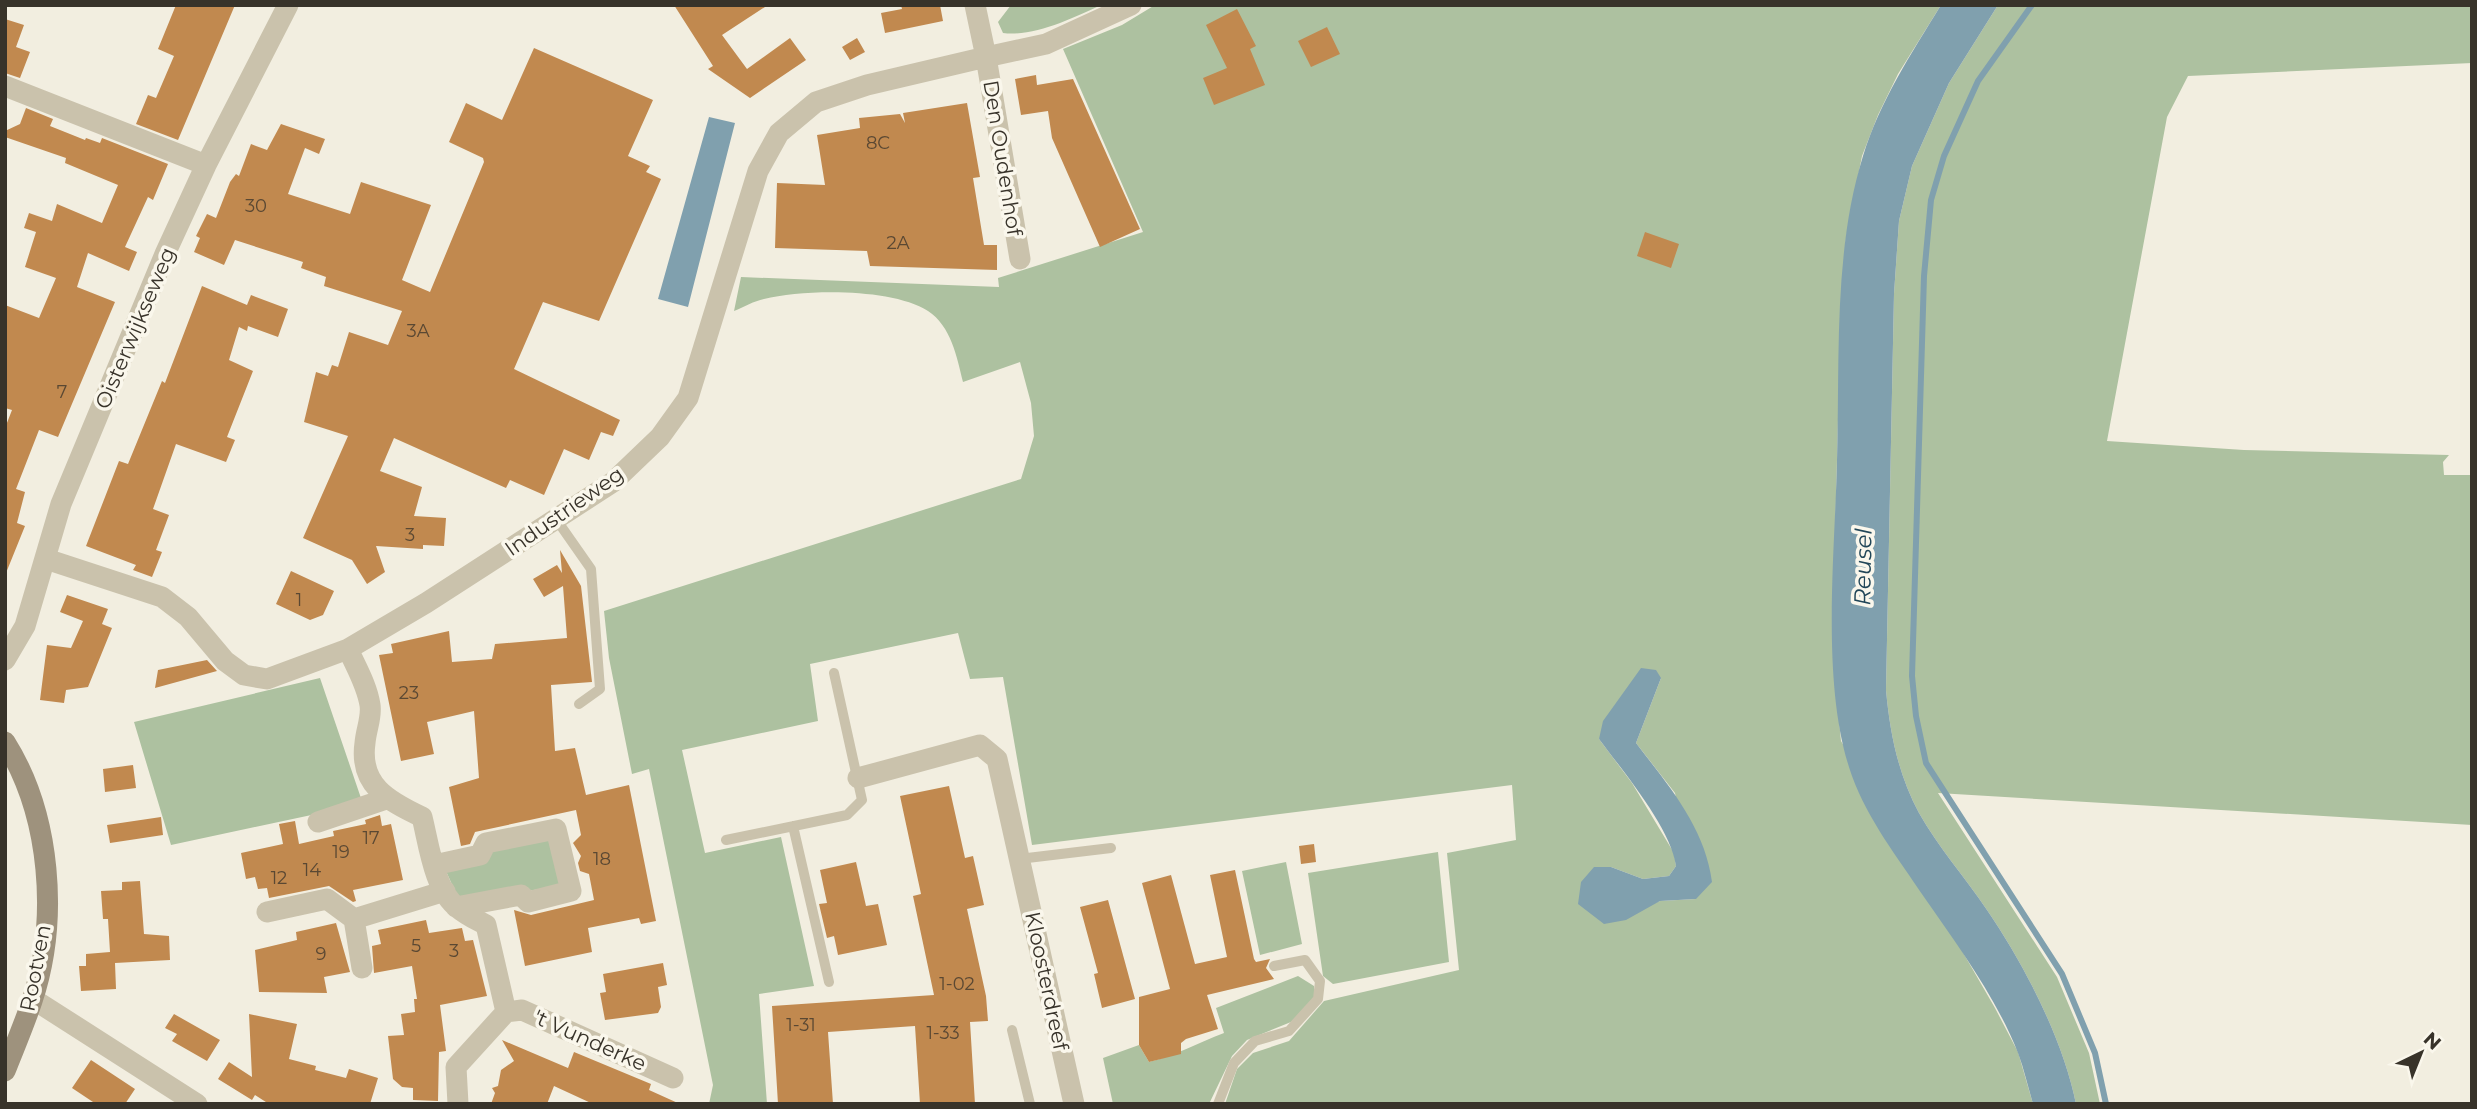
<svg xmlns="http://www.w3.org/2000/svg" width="2477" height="1109" font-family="Montserrat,sans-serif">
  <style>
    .green { fill: #adc1a0; fill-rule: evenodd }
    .water { fill: #80a0ae }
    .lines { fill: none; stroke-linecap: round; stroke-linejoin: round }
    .stream { stroke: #80a0ae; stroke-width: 6 }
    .building { fill: #c1894f }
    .lane { stroke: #cac2ac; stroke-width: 10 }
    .street { stroke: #cac2ac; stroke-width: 21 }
    .secondary { stroke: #9e927d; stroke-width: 21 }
    .labels { text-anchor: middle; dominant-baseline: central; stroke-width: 7; stroke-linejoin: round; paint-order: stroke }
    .number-label { font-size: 18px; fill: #5a4833 }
    .street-label { font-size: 21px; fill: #38332a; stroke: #faf7ec }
    .water-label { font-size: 23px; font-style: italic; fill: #214658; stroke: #faf7ec }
  </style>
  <rect width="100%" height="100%" fill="#f2eee0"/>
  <path class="green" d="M 1011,5 L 1101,5 C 1073,18 1034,37 1003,33 L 998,22 Z
    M 1155,5 L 1941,5 L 1898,74 L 1878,115 L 1862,156 L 1846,238 L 1841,302 L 1833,617 L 1836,689 L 1841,741 L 1995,1008 L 2018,1052 L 2033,1104 L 1225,1104 L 1237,1069 L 1253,1053 L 1289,1041 L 1324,1001 L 1459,970 L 1447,853 L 1516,840 L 1512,785 L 1032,845 L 1003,677 L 970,679 L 958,633 L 810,664 L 818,721 L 682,750 L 705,853 L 781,837 L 814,986 L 759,994 L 767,1104 L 709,1104 L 713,1085 L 649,769 L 632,774 L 609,658 L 604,611 L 1021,479 L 1034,436 L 1031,403 L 1020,362 L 963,382 C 957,357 951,326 928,311 C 892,288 805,289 764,299 C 754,301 744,307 734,311 L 741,277 L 999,287 L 998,278 L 1143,232 L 1063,49 L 1122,25 ZM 1661,678 L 1636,743 L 1675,793 L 1696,899 L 1660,901 L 1647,906 L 1594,867 L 1611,867 L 1643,879 L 1669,876 L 1676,866 L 1674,853 L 1632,783 L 1599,739 Z
    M 1998,5 L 2472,5 L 2472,63 L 2188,76 L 2167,117 L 2107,441 L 2244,450 L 2449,455 L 2443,462 L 2444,475 L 2472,475 L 2472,825 L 1938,793 L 2057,977 L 2089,1053 L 2100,1104 L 2076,1104 C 2063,1039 2024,964 1987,910 C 1965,877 1938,847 1919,813 C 1898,774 1890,733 1886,690 L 1894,294 L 1899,221 L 1912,166 L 1949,83 Z
    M 320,678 L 363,804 L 171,845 L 134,722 Z
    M 549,834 L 563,886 L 459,900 L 445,869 L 488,847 Z
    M 1438,852 L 1449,962 L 1333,984 L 1323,976 L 1308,873 Z
    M 1286,862 L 1302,944 L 1260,955 L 1242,871 Z
    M 1298,976 L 1314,986 L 1314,998 L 1291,1022 L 1247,1040 L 1232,1056 L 1209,1104 L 1113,1104 L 1103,1058 L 1139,1045 L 1149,1062 C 1176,1055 1198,1043 1224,1033 L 1216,1008 Z"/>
  <path class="water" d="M 1941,5 L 1998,5 L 1949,83 L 1912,166 L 1899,221 L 1894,294 L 1886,690 C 1890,733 1898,774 1919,813 C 1938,847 1965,877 1987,910 C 2024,964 2063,1039 2076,1104 L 2033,1104 C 2028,1087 2024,1069 2018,1053 C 1996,997 1958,946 1924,897 C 1898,858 1868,820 1852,776 C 1820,687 1835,555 1837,460 C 1840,361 1833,252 1863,156 C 1880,101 1911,54 1941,5 Z
    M 709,117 L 735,123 L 688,307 L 658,299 Z
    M 1641,668 L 1656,670 L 1661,678 L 1636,743 C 1668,785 1705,827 1712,882 L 1696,899 L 1660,901 L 1626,920 L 1604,924 L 1578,904 L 1581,882 L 1594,867 L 1611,867 L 1643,879 L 1669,876 L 1676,866 C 1671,828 1622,770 1599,739 L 1603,721 Z"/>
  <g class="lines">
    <path class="stream" d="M 2032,5 L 1978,81 L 1944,156 L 1931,200 L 1924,276 L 1912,676 L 1916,716 L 1926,763 L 2062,974 L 2095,1053 L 2106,1104"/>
  </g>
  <path class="building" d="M 176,5 L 235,5 L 178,140 L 136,124 L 148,95 L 156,98 L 174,56 L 158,49 Z
    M 674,5 L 768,5 L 722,35 L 747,69 L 790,38 L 806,60 L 750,98 L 708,69 L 713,66 Z
    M 901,5 L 940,5 L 943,21 L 885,33 L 881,13 L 902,9 Z
    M 1237,9 L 1256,46 L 1250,49 L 1265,85 L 1214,105 L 1203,78 L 1227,68 L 1206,25 Z
    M 5,19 L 24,25 L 16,47 L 30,52 L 20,78 L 5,73 Z
    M 1327,27 L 1340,54 L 1311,67 L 1298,41 Z
    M 857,38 L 865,52 L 850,60 L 842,47 Z
    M 534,48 L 653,100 L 628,156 L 650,166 L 646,172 L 661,179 L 599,321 L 543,302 L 514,369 L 620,420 L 613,436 L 601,432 L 589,460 L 564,449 L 544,495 L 510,480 L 506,488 L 394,438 L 380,471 L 422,487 L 414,516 L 446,518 L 444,546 L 423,545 L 423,549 L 376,546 L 385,572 L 367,584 L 352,560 L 303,538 L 348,436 L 304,422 L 316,372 L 328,376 L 332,365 L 338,367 L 349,332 L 388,345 L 402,311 L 324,286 L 326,277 L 301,268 L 303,262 L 235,240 L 224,265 L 194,252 L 200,238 L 196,236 L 207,214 L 216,218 L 230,182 L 236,174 L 239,176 L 251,144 L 267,150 L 281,124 L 325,139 L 319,154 L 305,148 L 288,194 L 350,214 L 361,182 L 431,205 L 402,280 L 430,292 L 484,162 L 483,158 L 449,142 L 466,103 L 502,120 Z
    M 1036,75 L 1037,85 L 1073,79 L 1140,229 L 1100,247 L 1052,138 L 1048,111 L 1021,115 L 1015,79 Z
    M 967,103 L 980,177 L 973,178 L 984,245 L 997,245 L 997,270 L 870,266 L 867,251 L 775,248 L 777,183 L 825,185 L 817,135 L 860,128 L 859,118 L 900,114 L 905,123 L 903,113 Z
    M 26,108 L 53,119 L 50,126 L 85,140 L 86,138 L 100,143 L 102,138 L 168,164 L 153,200 L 148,197 L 125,247 L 137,252 L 129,271 L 88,253 L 77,287 L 115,302 L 58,437 L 39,430 L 16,489 L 25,492 L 17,523 L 25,526 L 6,573 L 5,428 L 12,410 L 5,408 L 5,305 L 39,318 L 56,278 L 25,267 L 36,232 L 24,228 L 29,213 L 52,221 L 57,204 L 102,223 L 118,185 L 65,163 L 66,158 L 5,137 L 5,131 L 20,124 Z
    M 1645,232 L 1679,244 L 1671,268 L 1637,256 Z
    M 202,286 L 247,305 L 251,295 L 288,309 L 278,337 L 248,326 L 247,331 L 239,327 L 229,360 L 253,371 L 227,437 L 235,440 L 226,462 L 176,444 L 153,509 L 169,515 L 156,550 L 162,552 L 152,577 L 133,570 L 136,565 L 86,546 L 119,461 L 128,464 L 162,381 L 165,383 Z
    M 560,550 L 581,586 L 592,682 L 551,685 L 555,751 L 575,748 L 586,795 L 629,785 L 656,921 L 641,924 L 639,918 L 588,928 L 592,952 L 525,966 L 514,910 L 531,915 L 594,900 L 589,874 L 580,871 L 578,863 L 581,856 L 573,843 L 581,835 L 576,810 L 475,832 L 470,844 L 461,846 L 449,787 L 479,778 L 474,711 L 427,722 L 434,754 L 401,761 L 379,655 L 393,653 L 391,644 L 449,631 L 452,662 L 492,659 L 495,644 L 567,638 L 563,586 L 544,597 L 533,579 L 557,565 L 562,573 Z
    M 291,571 L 334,591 L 323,615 L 310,620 L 276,604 Z
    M 67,595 L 108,609 L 102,624 L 112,628 L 88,687 L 66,690 L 64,703 L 40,700 L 47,645 L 71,648 L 83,621 L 60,612 Z
    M 207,660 L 217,671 L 155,688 L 158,670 Z
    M 133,765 L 136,788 L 105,792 L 103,769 Z
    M 949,786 L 965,858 L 973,856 L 984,905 L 967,909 L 986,996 L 988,1021 L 970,1022 L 975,1104 L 920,1104 L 915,1026 L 828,1032 L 833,1104 L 778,1104 L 772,1006 L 934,995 L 913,896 L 921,894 L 900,796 Z
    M 380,815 L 382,826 L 391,824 L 403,880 L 353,890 L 356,901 L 353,902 L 329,886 L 269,898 L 267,888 L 258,889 L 255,877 L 246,879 L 241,853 L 283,844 L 279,824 L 295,821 L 299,844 L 334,836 L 333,831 L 366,824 L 365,820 Z
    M 161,817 L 163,835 L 110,843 L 107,825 Z
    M 1314,844 L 1316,862 L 1301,864 L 1299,846 Z
    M 856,862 L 866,906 L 878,904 L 887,945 L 838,955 L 834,936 L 827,938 L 819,904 L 827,903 L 820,870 Z
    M 1235,870 L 1254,959 L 1256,962 L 1270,959 L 1266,968 L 1274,979 L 1207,995 L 1218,1029 L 1186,1039 L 1181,1043 L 1181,1054 L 1149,1062 L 1139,1045 L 1139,997 L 1170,989 L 1142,883 L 1171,875 L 1195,964 L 1227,957 L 1210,875 Z
    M 140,881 L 144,934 L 169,936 L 170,960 L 115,963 L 116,989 L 81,991 L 79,966 L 86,966 L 86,954 L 110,952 L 108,919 L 103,919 L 101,891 L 122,890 L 122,882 Z
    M 1108,900 L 1135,999 L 1102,1008 L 1094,974 L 1098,973 L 1080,907 Z
    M 426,920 L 429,933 L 462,928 L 465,941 L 473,940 L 487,996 L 440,1005 L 446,1051 L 439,1052 L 438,1101 L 413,1100 L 413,1088 L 402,1087 L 393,1079 L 388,1036 L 404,1035 L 401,1014 L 415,1012 L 414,999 L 417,999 L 412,966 L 374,973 L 372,946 L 381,944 L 378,930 Z
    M 336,923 L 350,972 L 324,977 L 327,993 L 259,992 L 255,950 L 297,940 L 296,932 Z
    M 663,963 L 667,985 L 658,987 L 661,1007 L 658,1013 L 605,1020 L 600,993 L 606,992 L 603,974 Z
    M 174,1014 L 220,1040 L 207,1061 L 172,1041 L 177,1034 L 165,1028 Z
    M 249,1014 L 297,1024 L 289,1059 L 316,1066 L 315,1070 L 346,1078 L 349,1069 L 378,1078 L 370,1104 L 269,1104 L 255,1095 L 252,1100 L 218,1079 L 229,1062 L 252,1077 Z
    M 502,1040 L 568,1068 L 574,1052 L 651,1084 L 649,1090 L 680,1104 L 593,1104 L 554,1086 L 547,1104 L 491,1104 L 495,1093 L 492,1088 L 498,1086 L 501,1070 L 514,1061 Z
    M 91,1060 L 135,1089 L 125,1104 L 96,1104 L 72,1088 Z"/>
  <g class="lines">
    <path class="lane" d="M 556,519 L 591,569 L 600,689 L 579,704
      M 793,826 L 829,982
      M 726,840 L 847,815 L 862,800 L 834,673
      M 1019,859 L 1111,848
      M 1012,1030 L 1030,1104
      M 1218,1104 L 1234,1063 L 1255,1041 L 1289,1031 L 1318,999 L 1320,981 L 1305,960 L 1274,966"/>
    <path class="street" d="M 5,86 L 206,165
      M 1020,259 L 986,57 L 1046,44 L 1131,5
      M 46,559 L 162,597 L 188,617 L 225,661 L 244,675 L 267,679 L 348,649 L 426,603 L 613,482 L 660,437 L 688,398 L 758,171 L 779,133 L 816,102 L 867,85 L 986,57 L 975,5
      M 348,649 C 356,667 367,685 370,705 C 372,717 366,730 365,743 C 359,785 388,801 422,817 C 429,845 434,890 458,908 C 466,915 477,920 486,925 L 506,1012
      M 5,660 L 25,626 L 61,504 L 165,254 L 206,165 L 288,5
      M 858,778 L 980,745 L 997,759 L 1074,1104
      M 318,822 L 386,799
      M 434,865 L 480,855 L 486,843 L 556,829 L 571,891 L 528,902 L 521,895 L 456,907
      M 267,912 L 327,899 L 354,919 L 445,891
      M 354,919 L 362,968
      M 33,999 L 197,1104
      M 458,1104 L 456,1067 L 506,1012 L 522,1010 L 673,1078"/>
    <path class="secondary" d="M 5,742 C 51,815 59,920 32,1001 C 24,1025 14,1048 5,1071"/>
  </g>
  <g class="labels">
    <g class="number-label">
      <text x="878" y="143">8C</text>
      <text x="256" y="206">30</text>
      <text x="898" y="243">2A</text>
      <text x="418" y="331">3A</text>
      <text x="62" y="392">7</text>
      <text x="410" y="535">3</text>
      <text x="299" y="600">1</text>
      <text x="409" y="693">23</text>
      <text x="371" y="838">17</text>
      <text x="341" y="852">19</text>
      <text x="602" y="859">18</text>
      <text x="312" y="870">14</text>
      <text x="279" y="878">12</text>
      <text x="416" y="946">5</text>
      <text x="454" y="951">3</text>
      <text x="321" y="954">9</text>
      <text x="957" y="984">1-02</text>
      <text x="801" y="1025">1-31</text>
      <text x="943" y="1033">1-33</text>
    </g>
    <g class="street-label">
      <text transform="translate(1003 158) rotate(81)">Den Oudenhof</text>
      <text transform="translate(135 328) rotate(-67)">Oisterwijkseweg</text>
      <text transform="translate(564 511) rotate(-35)">Industrieweg</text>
      <text transform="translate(35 968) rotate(-79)">Rootven</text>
      <text transform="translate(1047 981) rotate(78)">Kloosterdreef</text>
      <text transform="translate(590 1040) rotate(24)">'t Vunderke</text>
    </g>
    <g class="water-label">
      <text transform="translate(1863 567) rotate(-89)">Reusel</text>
    </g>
  </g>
  <rect width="2477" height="1109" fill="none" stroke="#38332a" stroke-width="14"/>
  <g transform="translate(2421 1053) rotate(43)" stroke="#faf7ec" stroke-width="5" paint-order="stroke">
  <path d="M0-5L12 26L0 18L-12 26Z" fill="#38332a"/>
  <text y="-10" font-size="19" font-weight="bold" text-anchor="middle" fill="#38332a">N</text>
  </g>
</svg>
